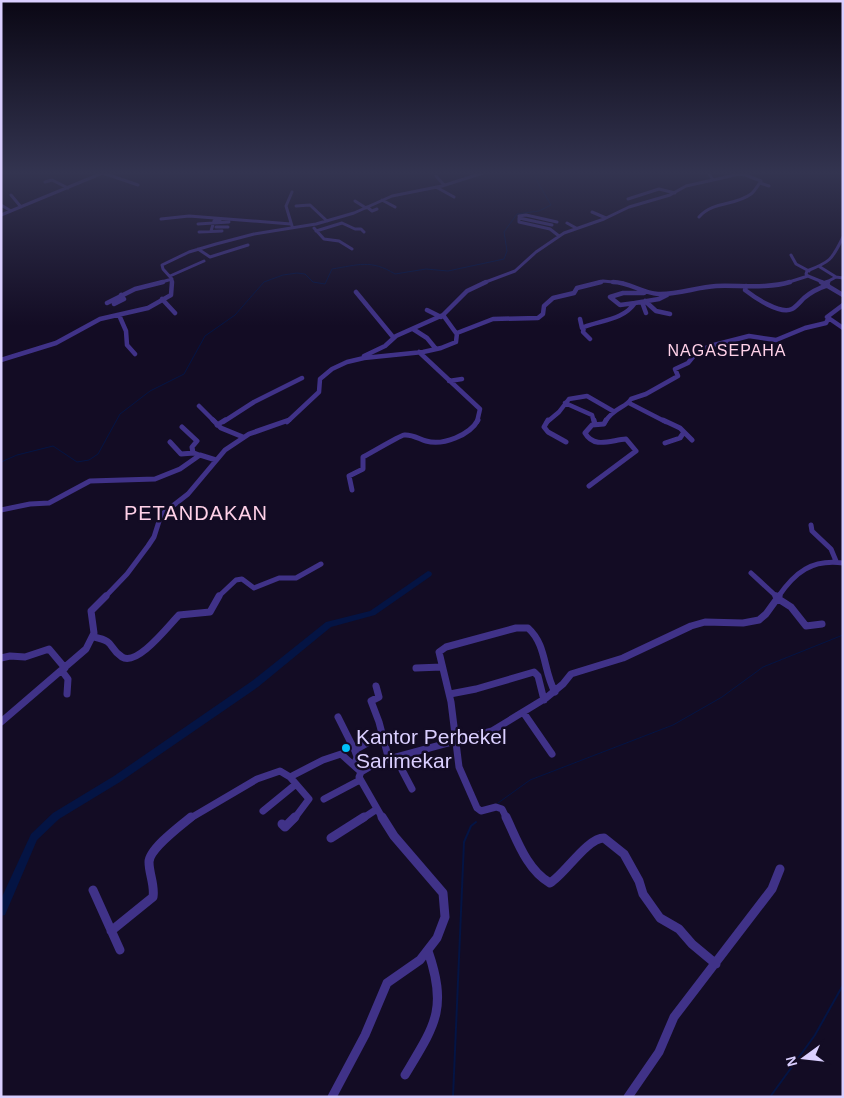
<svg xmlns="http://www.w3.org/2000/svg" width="844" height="1098" font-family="Arial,sans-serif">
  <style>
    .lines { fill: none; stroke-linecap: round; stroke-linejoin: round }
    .stream-far1 { stroke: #041444; stroke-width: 1 }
    .stream { stroke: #041444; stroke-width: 2 }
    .river { fill: #041444; fill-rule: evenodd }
    .minor-far4 { stroke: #403288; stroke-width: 3 }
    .minor-far3 { stroke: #403288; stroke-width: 4.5 }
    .minor-far2 { stroke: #403288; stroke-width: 5 }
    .minor-far1 { stroke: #403288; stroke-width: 7 }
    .minor { stroke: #403288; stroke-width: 9 }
    .poi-dot { fill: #00c1fa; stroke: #130c24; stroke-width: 2 }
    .labels { text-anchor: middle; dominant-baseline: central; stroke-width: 5; stroke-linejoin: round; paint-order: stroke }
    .far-quarter-label { font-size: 16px; letter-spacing: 1px; fill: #ffd1e8; stroke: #130c24 }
    .quarter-label { font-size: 20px; letter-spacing: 1px; fill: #ffd1e8; stroke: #130c24 }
    .near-poi-label { font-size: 21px; fill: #dacfff; stroke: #130c24; text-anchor: start }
  </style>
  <rect width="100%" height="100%" fill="#130c24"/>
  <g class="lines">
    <path class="stream-far1" d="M 1,462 L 17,455 L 53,446 L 77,462 L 89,460 L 98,454 L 120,414 L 150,391 L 184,374 L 205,336 L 235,315 L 264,282 L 283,275 L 297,273 L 305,274 L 313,282 L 325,284 L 332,269 C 358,265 371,259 395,274 L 426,269 L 448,271 L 504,259 L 507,251 L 504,232 L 517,214 L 539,211 L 551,205 L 537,181 L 535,172
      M 498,803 L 530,780 L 673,725 L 722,697 L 763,667 L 843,635"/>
    <path class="stream" d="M 453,1097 L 464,842 L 471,826 L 476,822
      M 770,1097 L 815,1035 L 843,985"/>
    <path class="river" d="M 428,571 L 431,572 L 432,574 L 431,576 L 375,615 L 331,627 L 258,687 L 120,782 L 59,819 L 37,840 L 5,915 L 1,916 L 1,899 L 31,834 L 53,813 L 114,776 L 252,681 L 326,622 L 370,611 Z"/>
    <path class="minor-far4" d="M 103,173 L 138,185
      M 436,176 L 444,185
      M 713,180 L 748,172
      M 45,182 L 52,180 L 68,188
      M 760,183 L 769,186
      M 436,187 L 454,197
      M 292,192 L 286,206 L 292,226
      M 11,195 L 21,207
      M 628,199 L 659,189 L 675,193
      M 382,200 L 395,207
      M 355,201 L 366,208
      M 1,205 L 11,211
      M 296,206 L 310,205 L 327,221
      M 367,207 L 372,211 L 377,209
      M 592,212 L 606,218
      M 1,215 L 105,172
      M 519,216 L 526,215 L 557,222
      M 699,217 C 713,201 735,206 751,194 C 755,191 758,185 761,181 L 740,173
      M 161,219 L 189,216 L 291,224
      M 567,223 L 576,228
      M 198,224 L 229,222
      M 552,225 L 519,218 L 519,222 L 550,229 L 559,236
      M 216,227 L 228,227
      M 314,228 L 324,239 L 339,241 L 352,249
      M 211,231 L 214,221 L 220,220
      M 316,231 L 342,223 L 355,229 L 361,229 L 364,232
      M 199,232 L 222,231
      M 198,249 L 210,257 L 248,245
      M 791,255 L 796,264 L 809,271
      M 820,267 L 836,277
      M 170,276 L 204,261
      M 808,276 L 806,274 L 807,271 C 830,262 832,260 843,237
      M 158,283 L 172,279
      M 172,283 L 172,279 L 163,269 L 162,265 L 189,252 L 216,244 L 254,234 L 316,224 L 354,213 L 392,196 L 442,186 L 486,172
      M 483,283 L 515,271 L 536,252 L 564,233 L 604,219 L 629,207 L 670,195 L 686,186 L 713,180 L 708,172
      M 596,283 L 603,281 L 623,283
      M 786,283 L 808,276 L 825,283
      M 825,283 L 836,277 L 843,278"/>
    <path class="minor-far3" d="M 613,282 C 629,282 642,293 658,294 C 677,295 697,287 716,286 C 740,285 766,289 790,282
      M 821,282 L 843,295
      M 825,283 L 828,282
      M 746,286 L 745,290 C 754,297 780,315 792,309 C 796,307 800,302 804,298 C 811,292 819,288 828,285
      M 356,292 L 393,337
      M 162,299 L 175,313
      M 645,301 L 656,311 L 670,314
      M 642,302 L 646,313
      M 107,303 L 135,289 L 163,282
      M 635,303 L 620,305 L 610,297 L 623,293 L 644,293
      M 114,304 L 124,299 L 121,295
      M 843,305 L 827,317 L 843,328
      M 427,310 L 441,317
      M 119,315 L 126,331 L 127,345 L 135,354
      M 443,315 L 456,333
      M 580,319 L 582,328
      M 413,329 L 427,338 L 436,349
      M 590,339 L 583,332 L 584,327 C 602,320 623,320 635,303 L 659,299 L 667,295
      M 419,352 L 480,409 L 477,422
      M 364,356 L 385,346 L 396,336 L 443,315 L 467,291 L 486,282
      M 1,360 L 56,343 L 100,319 L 148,308 L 171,295 L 172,282
      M 449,381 L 462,379
      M 565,403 L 592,415 L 594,422
      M 629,403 L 666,422
      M 199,406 L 215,422
      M 223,422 L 254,402 L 302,378
      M 287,422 L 319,392 L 320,379 L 332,369 L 347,362 L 364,358 L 423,352 L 441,348 L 456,342 L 457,333 L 493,319 L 538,318 L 543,314 L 544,306 L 553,298 L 574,293 L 577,288 L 601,282
      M 547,422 L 559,412 L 569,399 L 587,396 L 613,411
      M 605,422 C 614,407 626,408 631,399 L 646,394 L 678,376 L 675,369 L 688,363 L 697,352 L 710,346 L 749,336 L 776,340 L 805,328 L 826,323 L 828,319"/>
    <path class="minor-far2" d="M 213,420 L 221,428 L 243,437
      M 548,420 L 544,427 L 548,432 L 566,442
      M 594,420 L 595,424
      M 663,420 L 680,428 L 692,440
      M 217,425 L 225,420
      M 182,427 L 197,441 L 192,447 L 193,453
      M 170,442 L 181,454 L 194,453 L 199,455
      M 665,443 L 680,438 L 684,432
      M 589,486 L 636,451 L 626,439 C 611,440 594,449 585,433 L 592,425 L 604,424 L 606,420
      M 352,490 L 349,476 L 363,469 L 363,457 C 369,454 401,435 404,435 C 412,434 419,439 426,441 C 443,446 470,435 478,420
      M 1,510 L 30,504 L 49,503 L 90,481 L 155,479 L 180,469 L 200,455 L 216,460
      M 811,525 L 812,531 L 831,549 L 836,561
      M 751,573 L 777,597
      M 105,597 L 127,574 L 148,546 L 154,537 L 161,515 L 188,494 L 225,450 L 249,434 L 289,420
      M 218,597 L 236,580 L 242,579 L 254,588 L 279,578 L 296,578 L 321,564
      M 778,597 C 795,572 812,559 843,563"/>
    <path class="minor-far1" d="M 776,596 L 777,597
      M 777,598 L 791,607 L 806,626 L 822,624
      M 94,637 C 117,642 107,647 122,657 C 137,667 169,625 179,615 L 210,612 L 219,596
      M 1,658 L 10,656 L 25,657 L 49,649 L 65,668
      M 416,668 L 442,667
      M 62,671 L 68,679 L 67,694
      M 376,686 L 379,697 L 371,701 L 379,722 L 389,760
      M 450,694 L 476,689 L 534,672 L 538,676 L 544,700
      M 523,712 L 552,754
      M 338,717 L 355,751 L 357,757 L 355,764
      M 1,722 L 86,649 L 94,633 L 91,611 L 106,596
      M 355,750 L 382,735
      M 398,757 L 402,770 L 412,789
      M 290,777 L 323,760 L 341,754 L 361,772
      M 324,799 L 360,780
      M 263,811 L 296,784
      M 189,819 L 257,779 L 280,771 L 290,777 L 309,799 L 294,819
      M 362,819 L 377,809
      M 383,819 L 359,777 L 361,772 L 378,762 L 492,731 L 546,698 L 563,684 L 571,674 L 623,658 L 691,626 L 705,622 L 743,623 L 759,620 L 766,614 L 779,596
      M 507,819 L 502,809 L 496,807 L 481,811 L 477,808 L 459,767 L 451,702 L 439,652 L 446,647 L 516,628 L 528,628 C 547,645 543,671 555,692"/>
    <path class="minor" d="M 506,817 C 517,840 527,870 550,883 C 565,874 587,838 604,838 L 624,854 L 639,881 L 643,894 L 660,918 L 679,929 L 692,944 L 716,964
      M 282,824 L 285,827 L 295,817
      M 331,838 L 364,817
      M 93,890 L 120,950
      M 111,931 L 153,897 C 155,885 149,874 149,862 C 149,849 180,826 191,817
      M 405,1075 C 435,1025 448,1009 428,951
      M 332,1097 L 365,1035 L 387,983 L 420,960 L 437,938 L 445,917 L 443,893 L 394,836 L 382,817
      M 628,1097 L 659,1052 L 674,1017 L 772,889 L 780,869"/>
  </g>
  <linearGradient id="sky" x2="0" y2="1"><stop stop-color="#0a0714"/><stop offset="0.53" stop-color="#333450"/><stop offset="1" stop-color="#333450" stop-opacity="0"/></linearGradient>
  <rect width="844" height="326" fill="url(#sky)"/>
  <circle class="poi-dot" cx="346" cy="748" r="5"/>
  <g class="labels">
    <g class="far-quarter-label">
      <text x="727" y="350">NAGASEPAHA</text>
    </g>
    <g class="quarter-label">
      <text x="196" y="513">PETANDAKAN</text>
    </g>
    <g class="near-poi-label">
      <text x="356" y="736">Kantor Perbekel<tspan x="356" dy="24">Sarimekar</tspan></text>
    </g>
  </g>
  <rect width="844" height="1098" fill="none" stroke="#dacfff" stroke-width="5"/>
  <g transform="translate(804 1058) rotate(255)" stroke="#130c24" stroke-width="4" paint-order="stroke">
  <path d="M0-4L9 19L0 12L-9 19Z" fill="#dacfff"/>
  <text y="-8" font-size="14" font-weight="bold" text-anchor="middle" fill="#dacfff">N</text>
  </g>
</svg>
